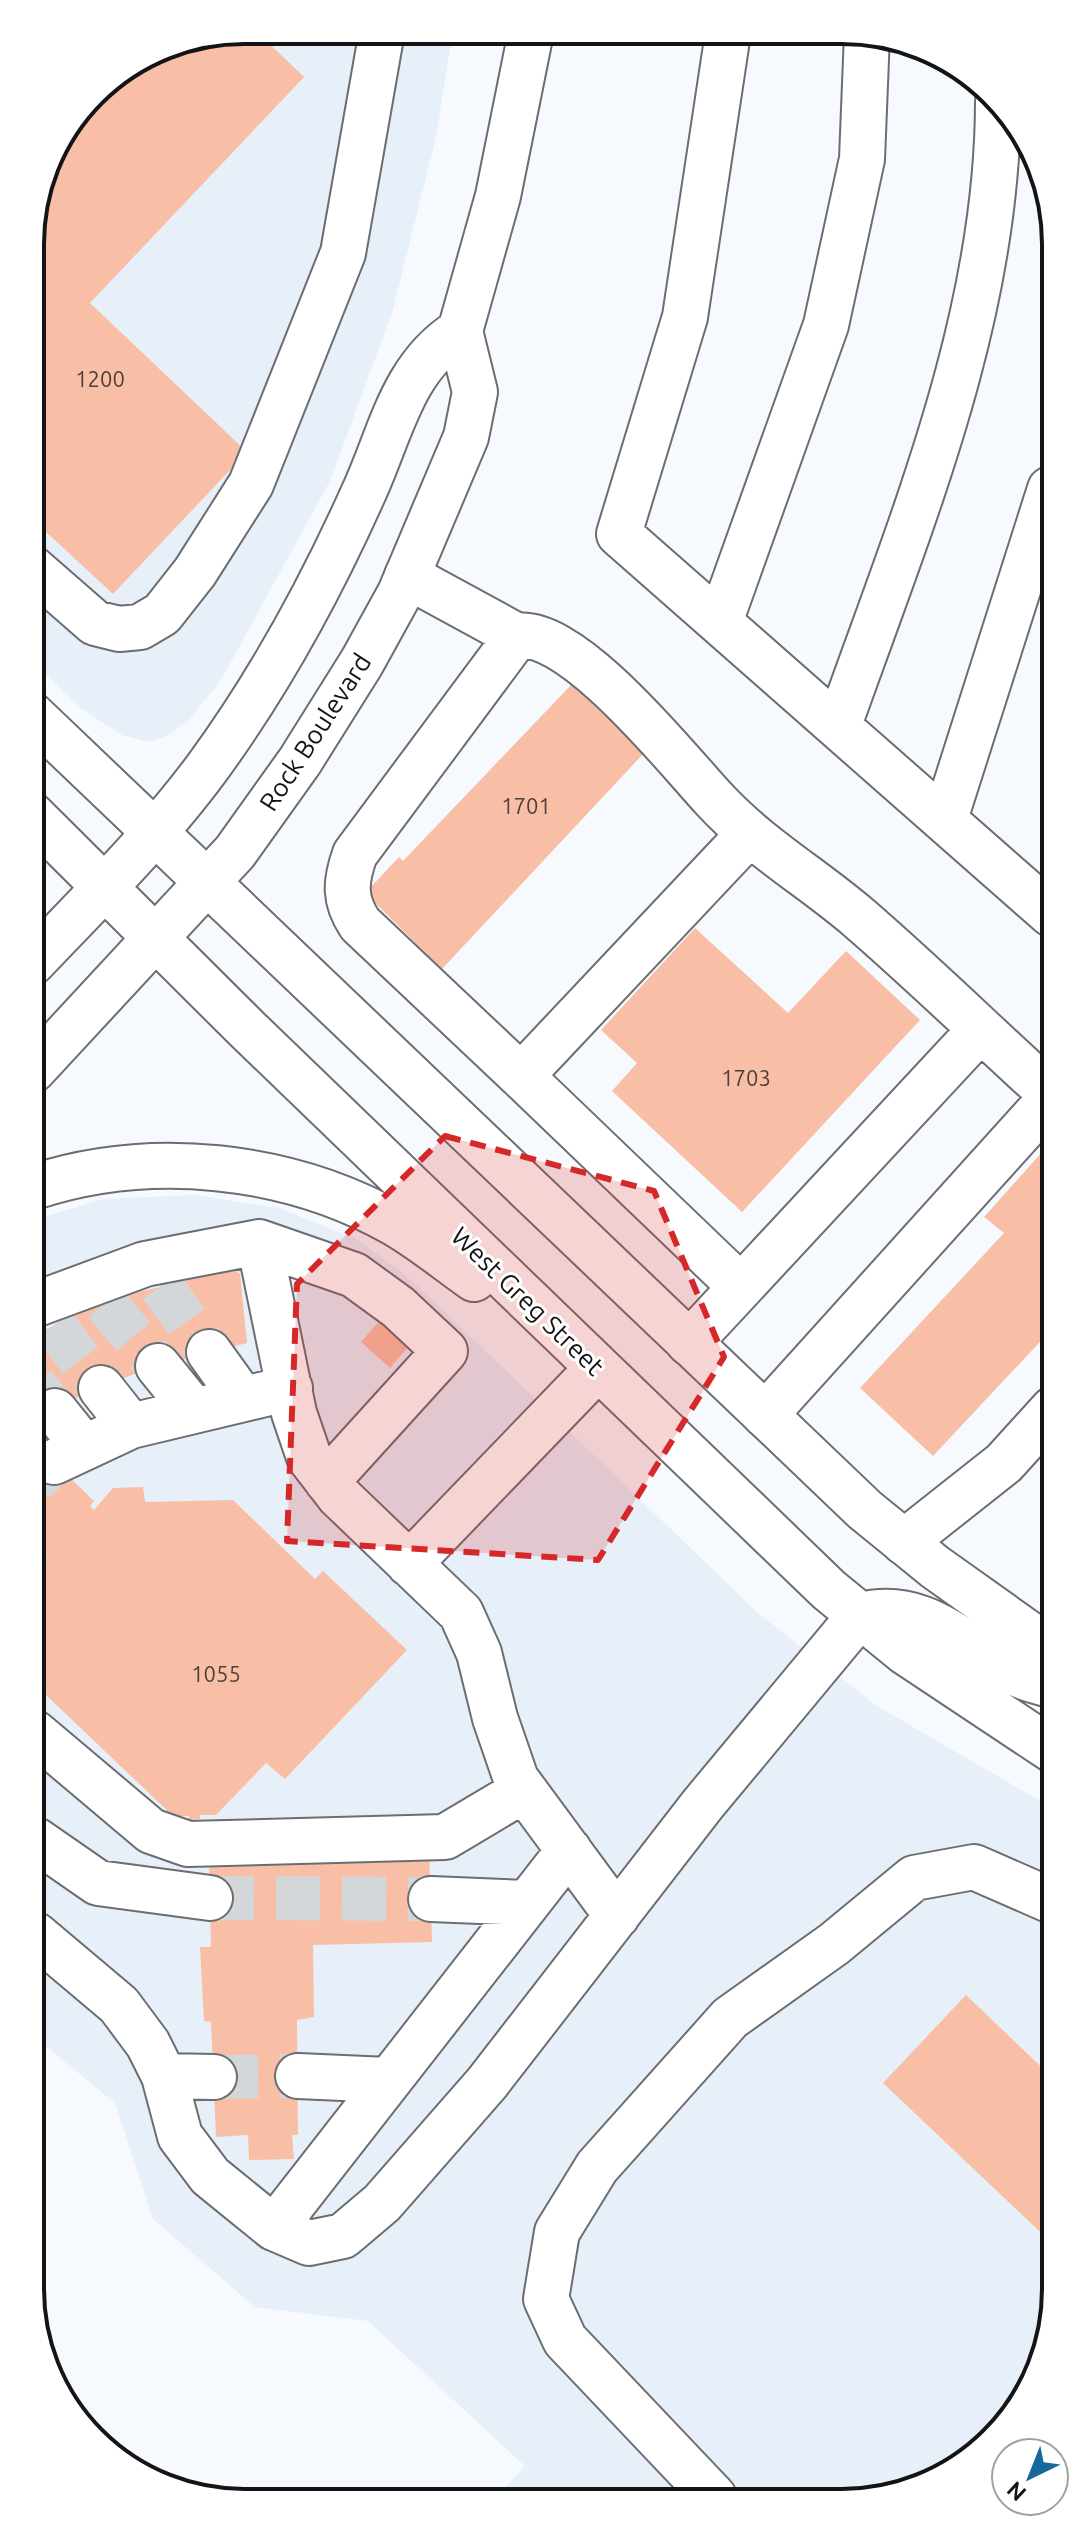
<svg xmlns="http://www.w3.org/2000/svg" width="1086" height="2533" font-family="Ubuntu,sans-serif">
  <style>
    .built { fill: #e7eff9 }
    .building { fill: #f8bfa6 }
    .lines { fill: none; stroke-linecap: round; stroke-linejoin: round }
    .minor-tunnel { stroke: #d4d7da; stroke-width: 44; stroke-dasharray: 44 22; stroke-linecap: butt }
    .minor-casing { stroke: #6b6d71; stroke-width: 48 }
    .major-casing { stroke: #6b6d71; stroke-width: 48 }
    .minor { stroke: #fff; stroke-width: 44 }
    .major { stroke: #fff; stroke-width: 44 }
    .marked { fill: #d62828; fill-opacity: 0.2; stroke: #d62828; stroke-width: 6; stroke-dasharray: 16 10; stroke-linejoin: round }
    .labels { text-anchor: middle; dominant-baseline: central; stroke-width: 6; stroke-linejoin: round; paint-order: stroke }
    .number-label { font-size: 22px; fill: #4c3f3a }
    .street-label { font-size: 26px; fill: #131416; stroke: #fff }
    .rim { fill: none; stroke: #131416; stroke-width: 4 }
  </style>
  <rect width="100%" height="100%" fill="#f6f9fd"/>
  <path class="built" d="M 244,30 L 453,31 L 435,142 L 393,310 L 330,481 L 221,680 L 190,719 L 168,735 L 149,742 L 122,735 L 82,709 L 32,660 L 30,229 L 52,150 L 102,83 L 162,46 Z
    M 195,1195 L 279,1208 L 356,1239 L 402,1272 L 443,1310 L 759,1614 L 877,1706 L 1054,1809 L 1056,2304 L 1040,2372 L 1003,2430 L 897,2496 L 496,2498 L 525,2466 L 368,2321 L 255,2307 L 153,2219 L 115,2103 L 36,2038 L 34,1220 L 103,1199 Z"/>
  <path class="building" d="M 244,30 L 255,30 L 304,77 L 90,303 L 247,452 L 113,594 L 31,518 L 30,229 L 52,150 L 102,83 L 162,46 Z
    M 572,684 L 644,753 L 442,969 L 365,893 L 399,857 L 403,861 Z
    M 695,928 L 788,1013 L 846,951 L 920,1020 L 742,1212 L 612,1091 L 637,1063 L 601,1030 Z
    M 1052,1141 L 1052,1329 L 933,1456 L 860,1388 L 1004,1233 L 984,1217 Z
    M 234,1269 L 240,1274 L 247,1343 L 144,1370 L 73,1399 L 34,1424 L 34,1335 L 98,1305 L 139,1292 Z
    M 381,1319 L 411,1344 L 390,1368 L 361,1342 Z
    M 34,1443 L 94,1501 L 90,1506 L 94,1510 L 113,1488 L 143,1487 L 145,1502 L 233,1500 L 315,1579 L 323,1571 L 407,1650 L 285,1779 L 266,1763 L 216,1815 L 200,1815 L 200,1819 L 189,1820 L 189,1816 L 173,1816 L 46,1695 L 45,1607 L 35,1606 L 35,1570 L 47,1556 L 41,1557 L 35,1551 Z
    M 429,1850 L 432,1942 L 313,1945 L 314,2017 L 297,2020 L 298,2135 L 292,2135 L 294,2159 L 249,2160 L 248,2135 L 216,2137 L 211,2022 L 204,2021 L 200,1947 L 211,1947 L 209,1856 Z
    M 966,1995 L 1055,2080 L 1055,2246 L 883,2083 Z"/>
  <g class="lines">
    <path class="minor-tunnel" d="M 161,1286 L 209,1352
      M 105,1303 L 158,1366
      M 54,1325 L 101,1388
      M 34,1384 L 55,1411
      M 34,1482 L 54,1462
      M 210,1898 L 431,1899
      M 214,2077 L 298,2076"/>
    <defs>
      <path id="minor" d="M 728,33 L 685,317 L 619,534 L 1051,914
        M 32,568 L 95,623 L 119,629 L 140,627 L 162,614 L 195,572 L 251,484 L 343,253 L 382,31
        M 407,576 L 517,636 L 355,854 C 345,882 344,900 360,924 L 521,1076
        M 720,622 L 826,325 L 862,159 L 867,34
        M 517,636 C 572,627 677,759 713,798 C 759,848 810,876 859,918 C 925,975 987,1036 1052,1095
        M 839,725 C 910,524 998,318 998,101
        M 945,819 L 1050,489
        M 259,1242 L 354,1275 L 398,1307 L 445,1351 L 327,1481
        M 741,1287 L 521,1076 L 749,834
        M 34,1305 L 145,1264 L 259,1242 L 294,1413 L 309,1457 L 339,1496 L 461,1613 L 479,1653 L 495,1718 L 516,1779 L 617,1916
        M 689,1343 L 980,1030
        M 209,1352 L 242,1398
        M 158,1366 L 192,1408
        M 101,1388 L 131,1426
        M 55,1411 L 84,1447
        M 765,1415 L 1052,1097
        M 54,1462 L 131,1426 L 290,1388
        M 904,1542 L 1004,1463 L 1053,1409
        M 409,1564 L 597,1369
        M 35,1733 L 151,1831 L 188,1844 L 445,1837 L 524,1790
        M 36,1840 L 98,1883 L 210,1898
        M 431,1899 L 527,1903
        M 36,1935 L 119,2005 L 148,2044 L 164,2076 L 180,2136 L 210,2176 L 274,2228 L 309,2243 L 343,2236 L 382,2203 L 487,2083 L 703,1804 L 860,1615
        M 164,2076 L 214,2077
        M 298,2076 L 388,2080
        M 274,2228 L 569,1850
        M 714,2497 L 565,2340 L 546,2299 L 557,2232 L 597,2167 L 730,2018 L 834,1944 L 914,1878 L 974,1867 L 1054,1902"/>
      <path id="major" d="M 32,715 L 865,1510 L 935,1567 L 1053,1651
        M 32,815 L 248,1030 L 829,1590 L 905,1652 L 1054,1751
        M 33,962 C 92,900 156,837 207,768 C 270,682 320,590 363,494 C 391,434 401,368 460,331
        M 33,1070 L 235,852 L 300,761 L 362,662 L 400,593 L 466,437 L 475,392 L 460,331 L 498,196 L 531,32
        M 34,1187 C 150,1149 287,1163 394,1223 C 422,1239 447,1260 474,1279
        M 860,1615 C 924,1599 960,1644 1012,1672 C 1025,1679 1040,1682 1054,1686"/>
    </defs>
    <use href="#minor" class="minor-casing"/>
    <use href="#major" class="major-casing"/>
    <use href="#minor" class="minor"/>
    <use href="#major" class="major"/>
  </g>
  <path class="marked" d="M 445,1136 L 654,1191 L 724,1357 L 598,1560 L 287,1541 L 297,1284 Z"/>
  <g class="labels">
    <g class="number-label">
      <text x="100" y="378">1200</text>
      <text x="526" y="805">1701</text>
      <text x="746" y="1077">1703</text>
      <text x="216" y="1673">1055</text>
    </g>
    <g class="street-label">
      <text transform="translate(315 732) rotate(-57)">Rock Boulevard</text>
      <text transform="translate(528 1301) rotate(44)">West Greg Street</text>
    </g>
  </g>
  <path d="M0 0H1086V2533H0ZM244 44H842A200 200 0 0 1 1042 244V2289A200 200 0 0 1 842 2489H244A200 200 0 0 1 44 2289V244A200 200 0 0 1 244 44Z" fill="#fff" fill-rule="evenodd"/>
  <path class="rim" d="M244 44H842A200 200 0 0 1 1042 244V2289A200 200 0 0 1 842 2489H244A200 200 0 0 1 44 2289V244A200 200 0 0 1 244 44Z"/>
  <g transform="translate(1030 2477) rotate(223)"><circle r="38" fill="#ffffff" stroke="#a1a1a2" stroke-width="2"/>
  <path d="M0-6L14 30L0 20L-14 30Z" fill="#17699b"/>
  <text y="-12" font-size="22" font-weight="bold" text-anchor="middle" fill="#131416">N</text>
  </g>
</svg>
